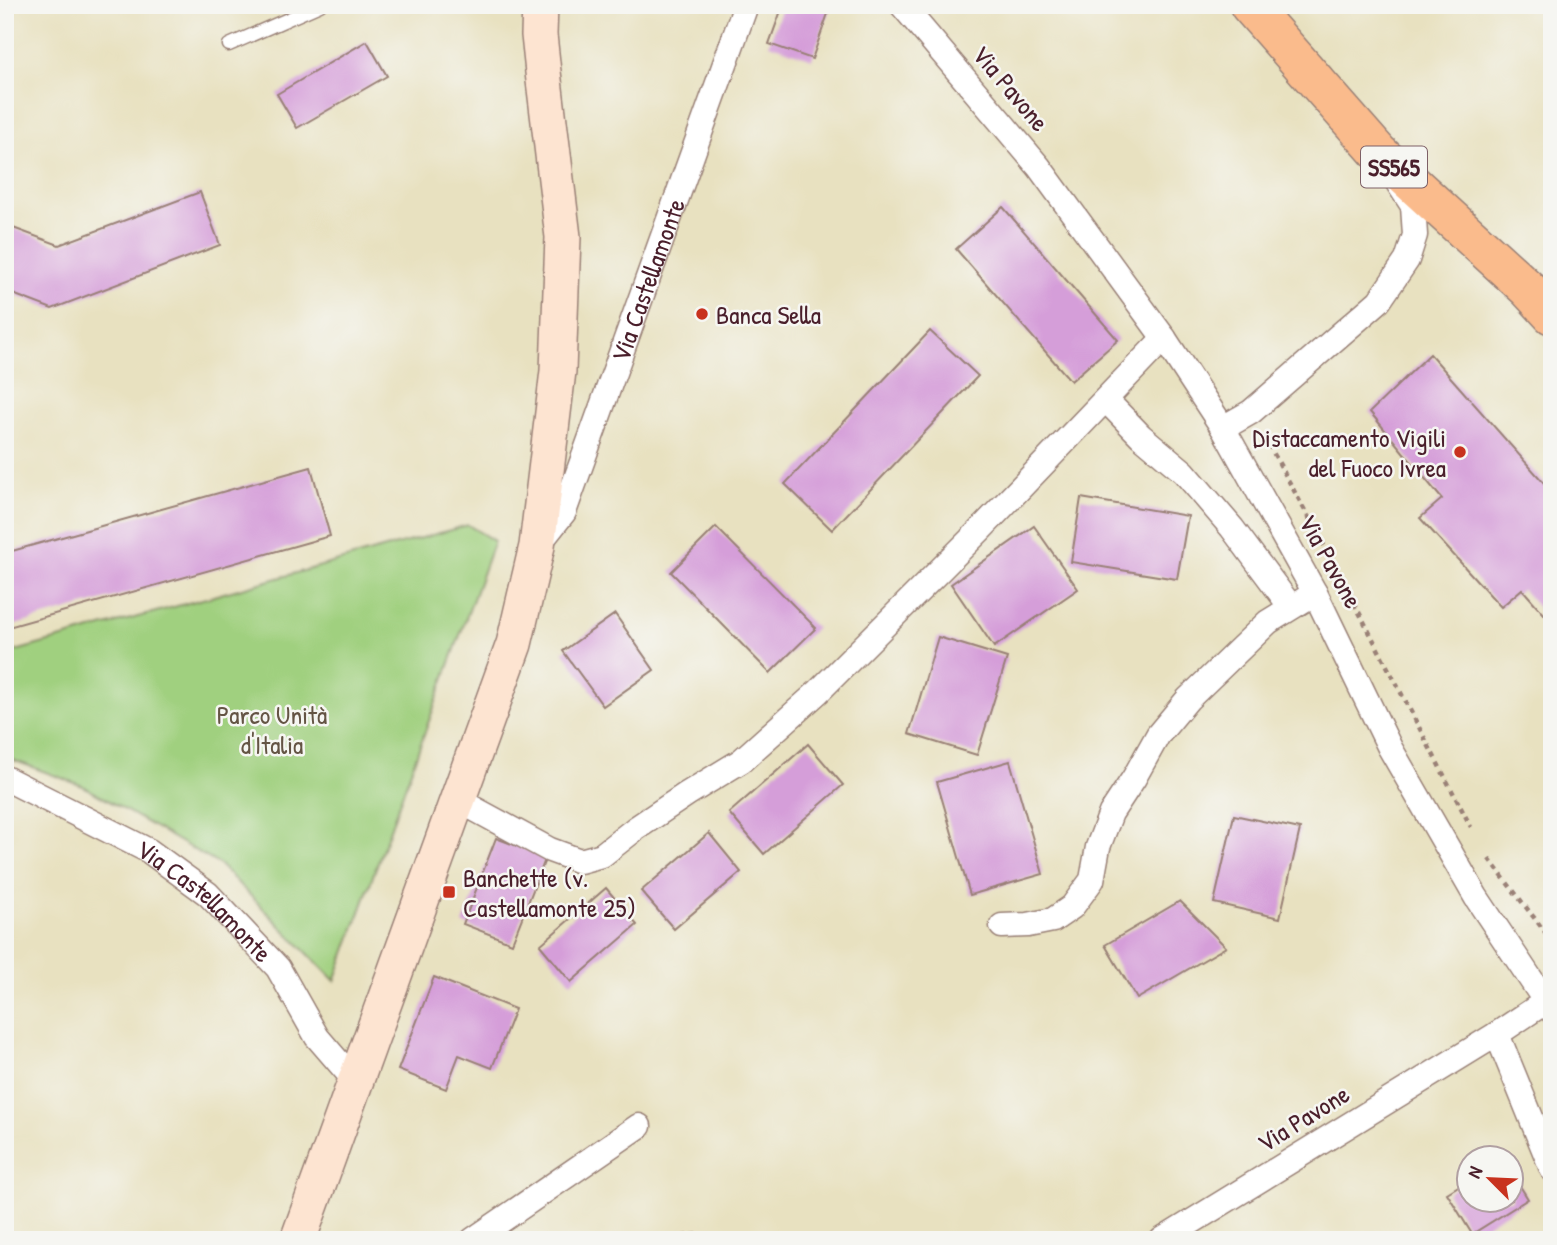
<svg xmlns="http://www.w3.org/2000/svg" width="1557" height="1245" font-family="'Patrick Hand',sans-serif">
  <style>
    .green { fill: #a0d07f; stroke: #757855; stroke-width: 2 }
    .building { fill: #d59ed9 }
    .lines { fill: none; stroke-linecap: round; stroke-linejoin: round }
    .lane-casing { stroke: #998076; stroke-width: 15 }
    .street-casing { stroke: #998076; stroke-width: 27 }
    .secondary-casing { stroke: #998076; stroke-width: 38 }
    .primary-casing { stroke: #998076; stroke-width: 41 }
    .path { stroke: #998076; stroke-width: 4.5; stroke-dasharray: 5 5; stroke-linecap: butt }
    .lane { stroke: #fff; stroke-width: 12 }
    .street { stroke: #fff; stroke-width: 24 }
    .secondary { stroke: #fde4d1; stroke-width: 35 }
    .primary { stroke: #fabb8c; stroke-width: 38 }
    .poi-dot { fill: #c8321e; stroke: #f6f6f2; stroke-width: 2.5 }
    .labels { text-anchor: middle; dominant-baseline: central; stroke-width: 5; stroke-linejoin: round; paint-order: stroke }
    .shield { fill: #f6f6f2; stroke: #7e6067; stroke-width: 2 }
    .shield-label { font-size: 24px; font-weight: bold; fill: #4a1f2b }
    .street-label { font-size: 26px; fill: #4a1f2b; stroke: #f6f6f2 }
    .poi-label { font-size: 26px; fill: #4a1f2b; stroke: #f6f6f2; text-anchor: start }
    .park-label { font-size: 26px; fill: #645444; stroke: #f6f6f2 }
  </style>
  <rect width="100%" height="100%" fill="#f6f6f2"/>
  <filter id="ink" filterUnits="userSpaceOnUse"><feTurbulence type="fractalNoise" baseFrequency=".0143" numOctaves="2"/><feDisplacementMap in="SourceGraphic" scale="14" xChannelSelector="R" yChannelSelector="G"/><feConvolveMatrix kernelMatrix="1 2 1 2 8 2 1 2 1" color-interpolation-filters="sRGB"/></filter>
  <filter id="wash" filterUnits="userSpaceOnUse"><feTurbulence type="fractalNoise" baseFrequency=".00686" numOctaves="4" result="noise"/><feDisplacementMap in="SourceGraphic" scale="28" xChannelSelector="R" yChannelSelector="G"/><feGaussianBlur stdDeviation="1.57" result="paint"/><feColorMatrix in="noise" values="0 0 0 0 0 0 0 0 0 0 0 0 0 0 0 0 0 1.4 0 .05"/><feComposite in="paint" operator="in"/></filter>
  <g filter="url(#wash)">
    <rect width="100%" height="100%" fill="#e8e1c0"/>
    <path class="green" d="M 468,525 L 494,541 L 335,981 L 220,865 L 83,786 L 5,757 L 5,654 Z"/>
    <g id="blocks">
      <path class="building" d="M 783,5 L 831,5 L 812,59 L 769,44 Z
        M 367,41 L 387,76 L 297,128 L 277,94 Z
        M 200,192 L 220,245 L 52,309 L 5,291 L 5,225 L 59,245 Z
        M 1003,207 L 1118,340 L 1071,381 L 956,249 Z
        M 930,331 L 978,376 L 832,530 L 785,484 Z
        M 1430,354 L 1552,492 L 1552,623 L 1522,589 L 1501,607 L 1420,518 L 1442,499 L 1370,412 Z
        M 311,467 L 330,536 L 5,628 L 5,553 Z
        M 1081,498 L 1188,516 L 1177,579 L 1071,562 Z
        M 1034,526 L 1078,589 L 994,647 L 951,584 Z
        M 716,527 L 816,628 L 770,673 L 671,572 Z
        M 615,614 L 654,670 L 603,706 L 563,651 Z
        M 938,637 L 1007,658 L 977,755 L 909,734 Z
        M 808,744 L 843,785 L 764,854 L 729,813 Z
        M 1010,761 L 1043,874 L 970,895 L 937,782 Z
        M 1234,815 L 1300,829 L 1280,918 L 1214,903 Z
        M 709,833 L 741,872 L 674,929 L 641,891 Z
        M 496,838 L 546,857 L 512,943 L 463,924 Z
        M 606,888 L 637,925 L 571,982 L 540,945 Z
        M 1180,901 L 1226,947 L 1137,999 L 1105,945 Z
        M 434,977 L 515,1009 L 492,1068 L 459,1055 L 446,1089 L 398,1070 Z
        M 1512,1173 L 1528,1199 L 1472,1234 L 1447,1193 L 1470,1179 L 1470,1200 L 1512,1200 Z
        M 699,1233 L 700,1240 L 657,1240 L 657,1238 Z"/>
    </g>
  </g>
  <g filter="url(#ink)">
    <use href="#blocks" fill-opacity="0" stroke="#998076" stroke-width="2"/>
    <g class="lines">
      <defs>
        <path id="lane" d="M 229,45 L 320,5"/>
        <g id="street">
          <path d="M 902,5 L 1039,167 L 1164,338 L 1223,428 L 1315,593 L 1390,748 L 1476,897 L 1552,1011"/>
          <path d="M 1106,400 L 1141,436 L 1184,472 L 1232,528 L 1291,607"/>
          <path d="M 1223,428 L 1251,412 L 1379,301 L 1407,260 L 1415,235 L 1413,206 L 1398,183"/>
          <path id="s1" d="M 537,546 L 564,512 L 746,5"/>
          <path id="s2" d="M 5,778 L 149,851 L 208,894 L 278,968 L 317,1037 L 355,1081"/>
          <path d="M 458,800 L 550,850 L 580,861 L 602,855 L 635,829 L 687,794 L 741,761 L 818,692 L 981,529 L 1164,338"/>
          <path d="M 1002,926 L 1028,925 L 1053,920 L 1072,907 L 1092,880 L 1098,847 L 1111,813 L 1134,778 L 1158,735 L 1188,699 L 1268,622 L 1315,593"/>
          <path d="M 1497,1034 L 1552,1169"/>
          <path d="M 473,1240 L 639,1126"/>
          <path d="M 1162,1240 L 1497,1034 L 1545,1002"/>
        </g>
        <path id="secondary" d="M 298,1240 L 514,644 L 537,546 L 558,371 L 563,237 L 543,72 L 539,35 L 540,5"/>
        <path id="primary" d="M 1249,5 L 1379,153 L 1528,289 L 1552,315"/>
      </defs>
      <use href="#lane" class="lane-casing"/>
      <use href="#street" class="street-casing"/>
      <use href="#secondary" class="secondary-casing"/>
      <use href="#primary" class="primary-casing"/>
      <path class="path" d="M 1264,436 L 1325,547 L 1471,827
        M 1489,859 L 1552,941"/>
      <use href="#lane" class="lane"/>
      <use href="#street" class="street"/>
      <use href="#secondary" class="secondary"/>
      <use href="#primary" class="primary"/>
    </g>
  </g>
  <g class="poi-dot">
    <circle cx="702" cy="314" r="7"/>
    <circle cx="1460" cy="452" r="7"/>
    <rect x="442" y="885" width="14" height="14" rx="3.5"/>
  </g>
  <g class="labels">
    <rect class="shield" x="1361" y="146.5" width="66" height="41" rx="5"/>
    <g class="shield-label">
      <text x="1394" y="167">SS565</text>
    </g>
    <g class="street-label">
      <text transform="translate(1011 88) rotate(50)">Via Pavone</text>
      <text stroke="none"><textPath href="#s1" startOffset="290">Via Castellamonte</textPath></text>
      <text transform="translate(1331 561) rotate(61)">Via Pavone</text>
      <text stroke="none"><textPath href="#s2" startOffset="236">Via Castellamonte</textPath></text>
      <text transform="translate(1303 1118) rotate(-32)">Via Pavone</text>
    </g>
    <g class="poi-label">
      <text x="716" y="314">Banca Sella</text>
      <text x="1446" y="437" text-anchor="end">Distaccamento Vigili<tspan x="1446" dy="30">del Fuoco Ivrea</tspan></text>
      <text x="463" y="877">Banchette (v.<tspan x="463" dy="30">Castellamonte 25)</tspan></text>
    </g>
    <g class="park-label">
      <text x="272" y="714">Parco Unità<tspan x="272" dy="30">d'Italia</tspan></text>
    </g>
  </g>
  <rect width="1557" height="1245" fill="none" stroke="#f6f6f2" stroke-width="28"/>
  <g transform="translate(1490 1179) rotate(294)"><circle r="33" fill="#f6f6f2" stroke="#b1a0a2" stroke-width="2"/>
  <path d="M0-5L12 26L0 18L-12 26Z" fill="#c8321e"/>
  <text y="-10" font-size="19" font-weight="bold" text-anchor="middle" fill="#4a1f2b">N</text>
  </g>
</svg>
